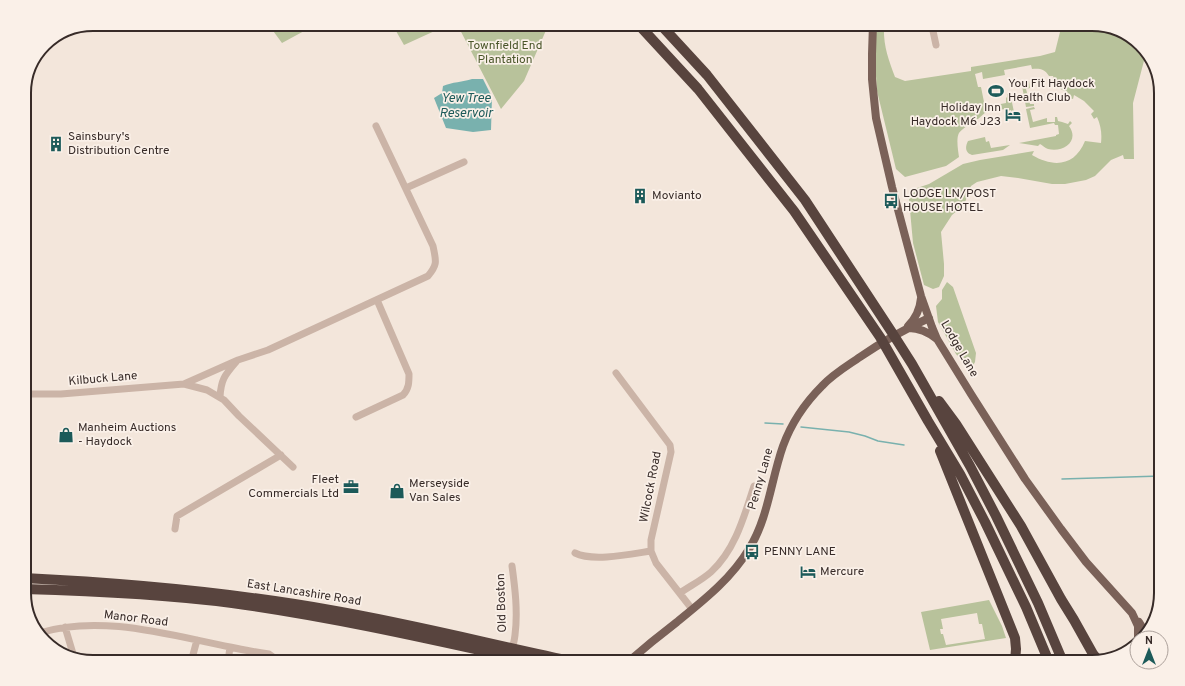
<svg xmlns="http://www.w3.org/2000/svg" width="1185" height="686" font-family="Overpass,sans-serif">
  <style>
    .green { fill: #b8c29b; fill-rule: evenodd }
    .water { fill: #79b1ae }
    .lines { fill: none; stroke-linecap: round; stroke-linejoin: round }
    .stream { stroke: #79b1ae; stroke-width: 1.5 }
    .minor { stroke: #cbb4a7; stroke-width: 7 }
    .major { stroke: #7a6158; stroke-width: 8 }
    .highway { stroke: #58443e; stroke-width: 10 }
    .labels { text-anchor: middle; dominant-baseline: central; stroke-width: 3.5; stroke-linejoin: round; paint-order: stroke }
    .park-label { font-size: 12px; fill: #4a562a; stroke: #faf0e8 }
    .poi-label { font-size: 12px; fill: #372b28; stroke: #faf0e8; text-anchor: start }
    .street-label { font-size: 12px; fill: #372b28; stroke: #faf0e8 }
    .water-label { font-size: 13px; font-style: italic; fill: #1c5a59; stroke: #faf0e8 }
    .rim { fill: none; stroke: #372b28; stroke-width: 2 }
  </style>
  <rect width="100%" height="100%" fill="#f3e6db"/>
  <path class="green" d="M 268,24 L 317,24 L 282,43 Z
    M 392,24 L 450,24 L 404,45 Z
    M 457,24 L 550,24 L 547,28 L 524,81 L 501,109 Z
    M 875,24 L 884,24 C 883,45 888,58 895,77 L 905,81 L 971,71 L 971,67 L 1040,56 L 1055,52 L 1062,24 L 1092,24 L 1126,33 L 1146,53 L 1133,103 L 1134,159 L 1124,159 L 1123,155 L 1111,160 L 1095,176 L 1086,180 L 1065,184 L 1052,184 L 1018,178 L 1001,176 L 977,182 L 971,186 L 964,205 L 952,215 L 941,232 L 944,264 L 944,276 L 939,287 L 933,289 L 924,285 L 913,243 L 909,199 L 917,188 L 929,184 L 963,164 L 980,160 L 1034,151 L 1032,155 C 1054,168 1075,166 1085,141 L 1101,143 C 1102,134 1101,126 1097,117 L 1094,119 L 1091,114 L 1094,111 L 1084,101 L 1074,95 L 1073,99 L 1069,98 L 1069,94 C 1061,90 1055,85 1053,76 L 1049,76 C 1045,69 1039,68 1032,69 L 1031,65 L 1004,70 L 1005,75 L 983,79 L 982,72 L 975,74 L 978,87 L 981,87 L 985,107 L 1006,103 L 1006,98 L 1007,97 L 1007,94 L 1010,93 L 1014,112 L 1012,112 L 1011,110 L 1007,111 L 1006,109 L 987,111 L 978,119 L 970,120 C 968,127 963,128 959,133 C 956,138 958,150 959,157 L 946,166 L 905,177 L 896,169 L 877,91 L 875,61 Z
    M 1029,81 L 1030,88 L 1026,89 L 1030,104 L 1034,104 L 1034,106 L 1026,107 L 1022,86 L 1015,88 L 1014,84 Z
    M 1034,107 L 1035,109 L 1030,110 L 1033,122 L 1047,118 L 1047,122 L 1055,122 L 1055,117 L 1057,117 L 1058,121 L 1062,122 L 1068,124 L 1070,121 L 1072,123 L 1069,126 C 1080,141 1063,153 1048,149 C 1045,148 1042,145 1040,144 L 1038,146 L 1019,143 L 1056,136 L 1056,135 L 1059,134 L 1058,125 L 1055,125 L 1054,123 L 1030,128 L 1026,109 Z
    M 985,137 L 986,142 L 989,141 L 991,148 L 1010,145 L 1003,150 L 972,155 C 965,153 965,147 968,141 Z
    M 947,282 L 953,287 L 976,353 L 975,362 L 970,371 L 956,354 L 938,322 L 936,306 L 942,299 L 942,290 Z
    M 989,600 L 1002,626 L 1006,638 L 930,650 L 921,612 ZM 977,613 L 979,624 L 982,624 L 985,639 L 946,645 L 943,634 L 941,634 L 940,629 L 943,629 L 941,619 Z"/>
  <path class="water" d="M 472,79 L 483,79 L 492,97 L 491,130 L 473,132 L 446,128 L 434,98 L 442,93 L 443,86 C 452,82 463,82 472,79 Z"/>
  <g class="lines">
    <path class="stream" d="M 765,423 L 783,424
      M 801,427 L 849,432 L 865,436 L 878,441 L 904,445
      M 1062,479 L 1161,476"/>
    <path class="minor" d="M 933,24 L 933,31 L 936,45
      M 1018,24 L 1019,26
      M 406,188 L 464,162
      M 616,373 L 670,445 L 671,452 L 651,540 L 651,551 L 656,563 L 692,609
      M 184,384 L 238,360 L 268,350 L 428,276 C 438,264 436,261 433,246 L 376,126
      M 24,394 L 61,394 L 184,384 L 207,390 L 224,400 L 239,416 L 293,467
      M 220,397 C 221,379 225,375 236,362
      M 356,417 L 403,395 C 409,389 409,382 409,374 L 377,300
      M 175,529 L 177,516 L 281,455
      M 575,553 C 593,562 631,554 651,551
      M 680,593 C 690,586 702,580 711,572 C 735,550 744,517 754,486
      M 65,627 L 74,657
      M 39,633 C 101,614 169,635 230,647 C 243,650 256,652 269,654 L 276,659
      M 191,662 L 197,640
      M 228,662 L 230,647
      M 509,662 C 511,653 514,644 515,635 C 518,612 515,588 512,566"/>
    <path class="major" d="M 873,24 L 872,54 L 872,79 L 876,118 L 892,187 L 921,296 L 932,327 L 937,339 L 971,394 L 1025,479 L 1061,529 L 1086,562 L 1132,613 L 1138,626 L 1138,638
      M 908,326 C 916,318 920,309 921,298
      M 909,328 C 920,328 928,332 937,339
      M 1139,622 L 1144,630 L 1145,634
      M 628,662 C 644,648 660,635 677,622 C 704,600 731,579 749,549 C 768,519 771,480 783,446 C 791,424 805,403 822,386 C 833,374 847,366 860,357 C 882,342 905,329 929,318"/>
    <path class="highway" d="M 638,24 L 698,89 L 794,211 L 880,337 L 928,421 L 960,474 L 985,522 L 1026,607 L 1049,662
      M 660,24 L 707,75 L 805,200 L 891,331 L 912,364 L 970,466 L 996,516 L 1038,603 L 1063,662
      M 939,401 L 956,424 L 1021,526 L 1061,599 L 1074,620 L 1093,654 L 1098,660
      M 940,451 L 1015,638 L 1016,649 L 1015,662
      M 24,578 C 127,583 229,592 330,610 C 412,624 493,645 575,662
      M 24,589 C 93,591 163,594 232,603 C 334,617 434,640 534,662"/>
  </g>
  <defs>
    <symbol id="stadium-bare" viewBox="-9 -9 18 18"><path d="M0-5a6.5 5 0 1 0 0 10a6.5 5 0 1 0 0-10ZM-3.5-1.8h7v3.6h-7Z" fill="#1c5a59" stroke="#faf0e8" stroke-width="2.5" paint-order="stroke"/></symbol>
    <symbol id="hotel-bare" viewBox="-9 -9 18 18"><path d="M-6-4.5h1.5V1H6V5H4.5V3h-9V5H-6ZM-4 0a1.8 1.8 0 1 1 3.6 0ZM.5 0V-2.5h3Q6-2.5 6 0Z" fill="#1c5a59" stroke="#faf0e8" stroke-width="2.5" paint-order="stroke"/></symbol>
    <symbol id="building-bare" viewBox="-9 -9 18 18"><path d="M-4-6H4V6H1V3H-1V6H-4ZM-2.5-4.3h1.7v1.8h-1.7ZM.8-4.3h1.7v1.8H.8ZM-2.5-1h1.7V.8h-1.7ZM.8-1h1.7V.8H.8Z" fill="#1c5a59" stroke="#faf0e8" stroke-width="2.5" paint-order="stroke"/></symbol>
    <symbol id="bus-bare" viewBox="-9 -9 18 18"><path d="M-5-6H5V4H4V6H2V4H-2V6H-4V4H-5ZM-3.5-4V0h7V-4ZM-3.5 1.2v1.5H-2V1.2ZM2 1.2v1.5H3.5V1.2Z" fill="#1c5a59" stroke="#faf0e8" stroke-width="2.5" paint-order="stroke"/></symbol>
    <symbol id="shop-bare" viewBox="-9 -9 18 18"><path d="M-5-2.5h2.3a2.7 3.5 0 0 1 5.4 0H5L5.5 6h-11ZM-1.5-2.5h3a1.5 2.3 0 0 0-3 0Z" fill="#1c5a59" stroke="#faf0e8" stroke-width="2.5" paint-order="stroke"/></symbol>
    <symbol id="office-bare" viewBox="-9 -9 18 18"><path d="M-6-3h4V-5.5h4V-3h4V5H-6ZM-1-4.5V-3h2v-1.5ZM-6 0V1H6V0Z" fill="#1c5a59" stroke="#faf0e8" stroke-width="2.5" paint-order="stroke"/></symbol>
  </defs>
  <g fill-rule="evenodd">
    <use href="#stadium-bare" x="985" y="80" width="22" height="22"/>
    <use href="#hotel-bare" x="1002" y="104" width="22" height="22"/>
    <use href="#building-bare" x="45" y="133" width="22" height="22"/>
    <use href="#building-bare" x="629" y="185" width="22" height="22"/>
    <use href="#bus-bare" x="880" y="190" width="22" height="22"/>
    <use href="#shop-bare" x="55" y="424" width="22" height="22"/>
    <use href="#office-bare" x="340" y="476" width="22" height="22"/>
    <use href="#shop-bare" x="386" y="480" width="22" height="22"/>
    <use href="#bus-bare" x="741" y="541" width="22" height="22"/>
    <use href="#hotel-bare" x="797" y="561" width="22" height="22"/>
  </g>
  <g class="labels">
    <g class="park-label">
      <text x="505" y="46">Townfield End<tspan x="505" dy="14">Plantation</tspan></text>
    </g>
    <g class="poi-label">
      <text x="1008" y="84">You Fit Haydock<tspan x="1008" dy="14">Health Club</tspan></text>
      <text x="1001" y="108" text-anchor="end">Holiday Inn<tspan x="1001" dy="14">Haydock M6 J23</tspan></text>
      <text x="68" y="137">Sainsbury's<tspan x="68" dy="14">Distribution Centre</tspan></text>
      <text x="903" y="194">LODGE LN/POST<tspan x="903" dy="14">HOUSE HOTEL</tspan></text>
      <text x="652" y="196">Movianto</text>
      <text x="78" y="428">Manheim Auctions<tspan x="78" dy="14">- Haydock</tspan></text>
      <text x="339" y="480" text-anchor="end">Fleet<tspan x="339" dy="14">Commercials Ltd</tspan></text>
      <text x="409" y="484">Merseyside<tspan x="409" dy="14">Van Sales</tspan></text>
      <text x="764" y="552">PENNY LANE</text>
      <text x="820" y="572">Mercure</text>
    </g>
    <g class="street-label">
      <text transform="translate(959 349) rotate(60)">Lodge Lane</text>
      <text transform="translate(103 379) rotate(-5)">Kilbuck Lane</text>
      <text transform="translate(761 479) rotate(-74)">Penny Lane</text>
      <text transform="translate(651 487) rotate(-79)">Wilcock Road</text>
      <text transform="translate(304 593) rotate(9)">East Lancashire Road</text>
      <text transform="translate(502 603) rotate(-92)">Old Boston</text>
      <text transform="translate(136 619) rotate(7)">Manor Road</text>
    </g>
    <g class="water-label">
      <text x="466" y="99">Yew Tree<tspan x="466" dy="15">Reservoir</tspan></text>
    </g>
  </g>
  <path d="M0 0H1185V686H0ZM93 31H1092A62 62 0 0 1 1154 93V593A62 62 0 0 1 1092 655H93A62 62 0 0 1 31 593V93A62 62 0 0 1 93 31Z" fill="#faf0e8" fill-rule="evenodd"/>
  <path class="rim" d="M93 31H1092A62 62 0 0 1 1154 93V593A62 62 0 0 1 1092 655H93A62 62 0 0 1 31 593V93A62 62 0 0 1 93 31Z"/>
  <g transform="translate(1149 650)"><circle r="19" fill="#faf0e8" stroke="#aca19b"/>
  <path d="M0-3L7 15L0 10L-7 15Z" fill="#1c5a59"/>
  <text y="-6" font-size="11" font-weight="bold" text-anchor="middle" fill="#372b28">N</text>
  </g>
</svg>
